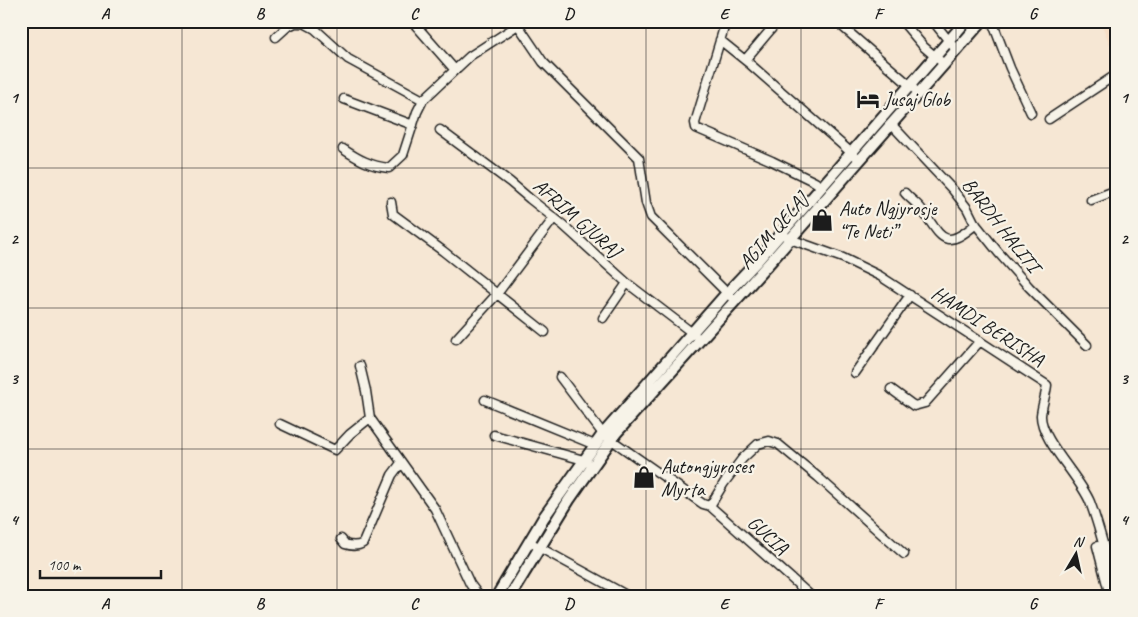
<svg xmlns="http://www.w3.org/2000/svg" width="1138" height="617" font-family="Caveat,sans-serif">
  <style>
    .built { fill: #f6dec6 }
    .lines { fill: none; stroke-linecap: round; stroke-linejoin: round }
    .street-casing { stroke: #1c1c1c; stroke-width: 11 }
    .secondary-casing { stroke: #1c1c1c; stroke-width: 14 }
    .street { stroke: #f7f3e8; stroke-width: 8 }
    .secondary { stroke: #f7f3e8; stroke-width: 10 }
    .grid { fill: none; stroke: #1c1c1c; stroke-width: 1; stroke-opacity: 0.55 }
    .labels { text-anchor: middle; dominant-baseline: central; stroke-width: 4.5; stroke-linejoin: round; paint-order: stroke }
    .poi-label { font-size: 20px; fill: #1c1c1c; stroke: #f7f3e8; text-anchor: start }
    .street-label { font-size: 20px; fill: #1c1c1c; stroke: #f7f3e8 }
    .neatline { fill: none; stroke: #1c1c1c; stroke-width: 2 }
    .grid-label { font-size: 16px; text-anchor: middle; font-weight: bold; fill: #1c1c1c }
  </style>
  <rect width="100%" height="100%" fill="#f6e7d4"/>
  <filter id="ink" filterUnits="userSpaceOnUse"><feTurbulence type="fractalNoise" baseFrequency=".02" numOctaves="2"/><feDisplacementMap in="SourceGraphic" scale="10" xChannelSelector="R" yChannelSelector="G"/><feConvolveMatrix kernelMatrix="1 2 1 2 8 2 1 2 1" color-interpolation-filters="sRGB"/></filter>
  <g filter="url(#ink)">
    <path class="built" d="M 1100,21 L 1117,21 L 1117,61 Z"/>
    <g class="lines">
      <defs>
        <path id="street" d="M 412,21 L 455,70
          M 519,21 L 518,25 L 543,62 L 639,158 L 646,203 L 651,217 L 735,301
          M 726,21 L 695,123 L 696,128 L 772,161 L 815,182 L 822,187
          M 836,21 L 914,89
          M 902,21 L 924,47 L 944,64
          M 933,21 L 956,50
          M 992,21 L 1010,68 L 1031,113
          M 276,37 L 287,27 L 295,23 L 304,23 L 315,29 L 348,59 L 423,100
          M 720,40 L 751,65 L 855,156
          M 745,60 L 778,21
          M 344,99 L 413,125
          M 1049,119 L 1117,74
          M 891,124 L 953,190 L 967,208 L 974,222 L 998,252 L 1029,287 L 1087,345
          M 440,130 L 510,182 L 530,199 L 563,225 L 627,283 L 695,335
          M 343,149 C 358,159 370,166 389,168 L 403,155 L 417,112 L 423,100 L 470,56 L 518,25
          M 905,193 C 910,199 918,204 922,210 C 942,237 943,252 976,224
          M 1091,200 L 1117,190
          M 391,202 L 393,214 L 443,251 L 545,332
          M 780,233 L 790,239 L 843,258 L 880,276 L 1047,385 C 1046,395 1042,405 1041,415 C 1040,439 1080,477 1090,502 C 1101,531 1108,564 1117,594
          M 603,318 L 627,283
          M 456,339 L 497,294 L 554,218
          M 360,366 L 366,391 L 370,418 L 435,509 L 470,584 L 479,596
          M 855,373 L 910,295
          M 560,377 L 603,434 L 703,504 L 710,506 L 811,596
          M 891,389 L 914,406 L 925,403 L 980,341
          M 485,400 L 595,445
          M 280,424 L 335,450 L 350,434 L 370,418
          M 494,435 L 580,459 L 588,463
          M 710,506 L 724,483 L 742,459 L 758,444 L 769,441 L 778,444 L 818,477 L 904,554
          M 341,539 L 345,544 C 351,546 357,547 363,543 L 392,475 L 401,463
          M 535,545 L 628,596
          M 1097,546 L 1110,596"/>
        <path id="secondary" d="M 497,596 L 544,517 L 603,434 L 726,294 L 758,260 L 966,21
          M 510,596 L 569,500 L 616,433 L 771,261 L 982,21"/>
      </defs>
      <use href="#street" class="street-casing"/>
      <use href="#secondary" class="secondary-casing"/>
      <use href="#street" class="street"/>
      <use href="#secondary" class="secondary"/>
    </g>
  </g>
  <path class="grid" d="M 182,21 L 182,596M 337,21 L 337,596M 492,21 L 492,596M 646,21 L 646,596M 801,21 L 801,596M 956,21 L 956,596M 21,168 L 1117,168M 21,308 L 1117,308M 21,449 L 1117,449"/>
  <defs>
    <symbol id="hotel-bare" viewBox="-9 -9 18 18"><path d="M-6-4.5h1.5V1H6V5H4.5V3h-9V5H-6ZM-4 0a1.8 1.8 0 1 1 3.6 0ZM.5 0V-2.5h3Q6-2.5 6 0Z" fill="#1c1c1c" stroke="#f7f3e8" stroke-width="2.5" paint-order="stroke"/></symbol>
    <symbol id="shop-bare" viewBox="-9 -9 18 18"><path d="M-5-2.5h2.3a2.7 3.5 0 0 1 5.4 0H5L5.5 6h-11ZM-1.5-2.5h3a1.5 2.3 0 0 0-3 0Z" fill="#1c1c1c" stroke="#f7f3e8" stroke-width="2.5" paint-order="stroke"/></symbol>
  </defs>
  <g fill-rule="evenodd">
    <use href="#hotel-bare" x="852" y="83" width="32" height="32"/>
    <use href="#shop-bare" x="806" y="204" width="32" height="32"/>
    <use href="#shop-bare" x="628" y="461" width="32" height="32"/>
  </g>
  <g class="labels">
    <g class="poi-label">
      <text x="884" y="99">Jusaj Glob</text>
      <text x="839" y="208">Auto Ngjyrosje<tspan x="839" dy="23">“Te Neti”</tspan></text>
      <text x="661" y="466">Autongjyroses<tspan x="661" dy="23">Myrta</tspan></text>
    </g>
    <g class="street-label">
      <text transform="translate(577 218) rotate(41)">AFRIM GJURAJ</text>
      <text transform="translate(1001 225) rotate(52)">BARDH HALITI</text>
      <text transform="translate(773 231) rotate(-49)">AGIM QELAJ</text>
      <text transform="translate(988 326) rotate(33)">HAMDI BERISHA</text>
      <text transform="translate(768 535) rotate(42)">GUCIA</text>
    </g>
  </g>
  <rect width="1138" height="617" fill="none" stroke="#f7f3e8" stroke-width="55"/>
  <g transform="translate(1076 554) rotate(9)" stroke="#f7f3e8" stroke-width="4" paint-order="stroke">
  <path d="M0-4L9 19L0 12L-9 19Z" fill="#1c1c1c"/>
  <text y="-8" font-size="14" font-weight="bold" text-anchor="middle" fill="#1c1c1c">N</text>
  </g>
  <path d="M40 570v8h121v-8" fill="none" stroke="#1c1c1c" stroke-width="2.5"/>
  <text x="48" y="570" font-size="15" fill="#1c1c1c" stroke="#f7f3e8" stroke-width="4" paint-order="stroke">100 m</text>
  <rect x="28" y="28" width="1082" height="562" class="neatline"/>
  <g class="grid-label">
    <text x="105" y="19">A</text>
    <text x="260" y="19">B</text>
    <text x="414" y="19">C</text>
    <text x="569" y="19">D</text>
    <text x="724" y="19">E</text>
    <text x="878" y="19">F</text>
    <text x="1033" y="19">G</text>
    <text x="14" y="103">1</text>
    <text x="1124" y="103">1</text>
    <text x="14" y="244">2</text>
    <text x="1124" y="244">2</text>
    <text x="14" y="384">3</text>
    <text x="1124" y="384">3</text>
    <text x="14" y="525">4</text>
    <text x="1124" y="525">4</text>
    <text x="105" y="609">A</text>
    <text x="260" y="609">B</text>
    <text x="414" y="609">C</text>
    <text x="569" y="609">D</text>
    <text x="724" y="609">E</text>
    <text x="878" y="609">F</text>
    <text x="1033" y="609">G</text>
  </g>
</svg>
